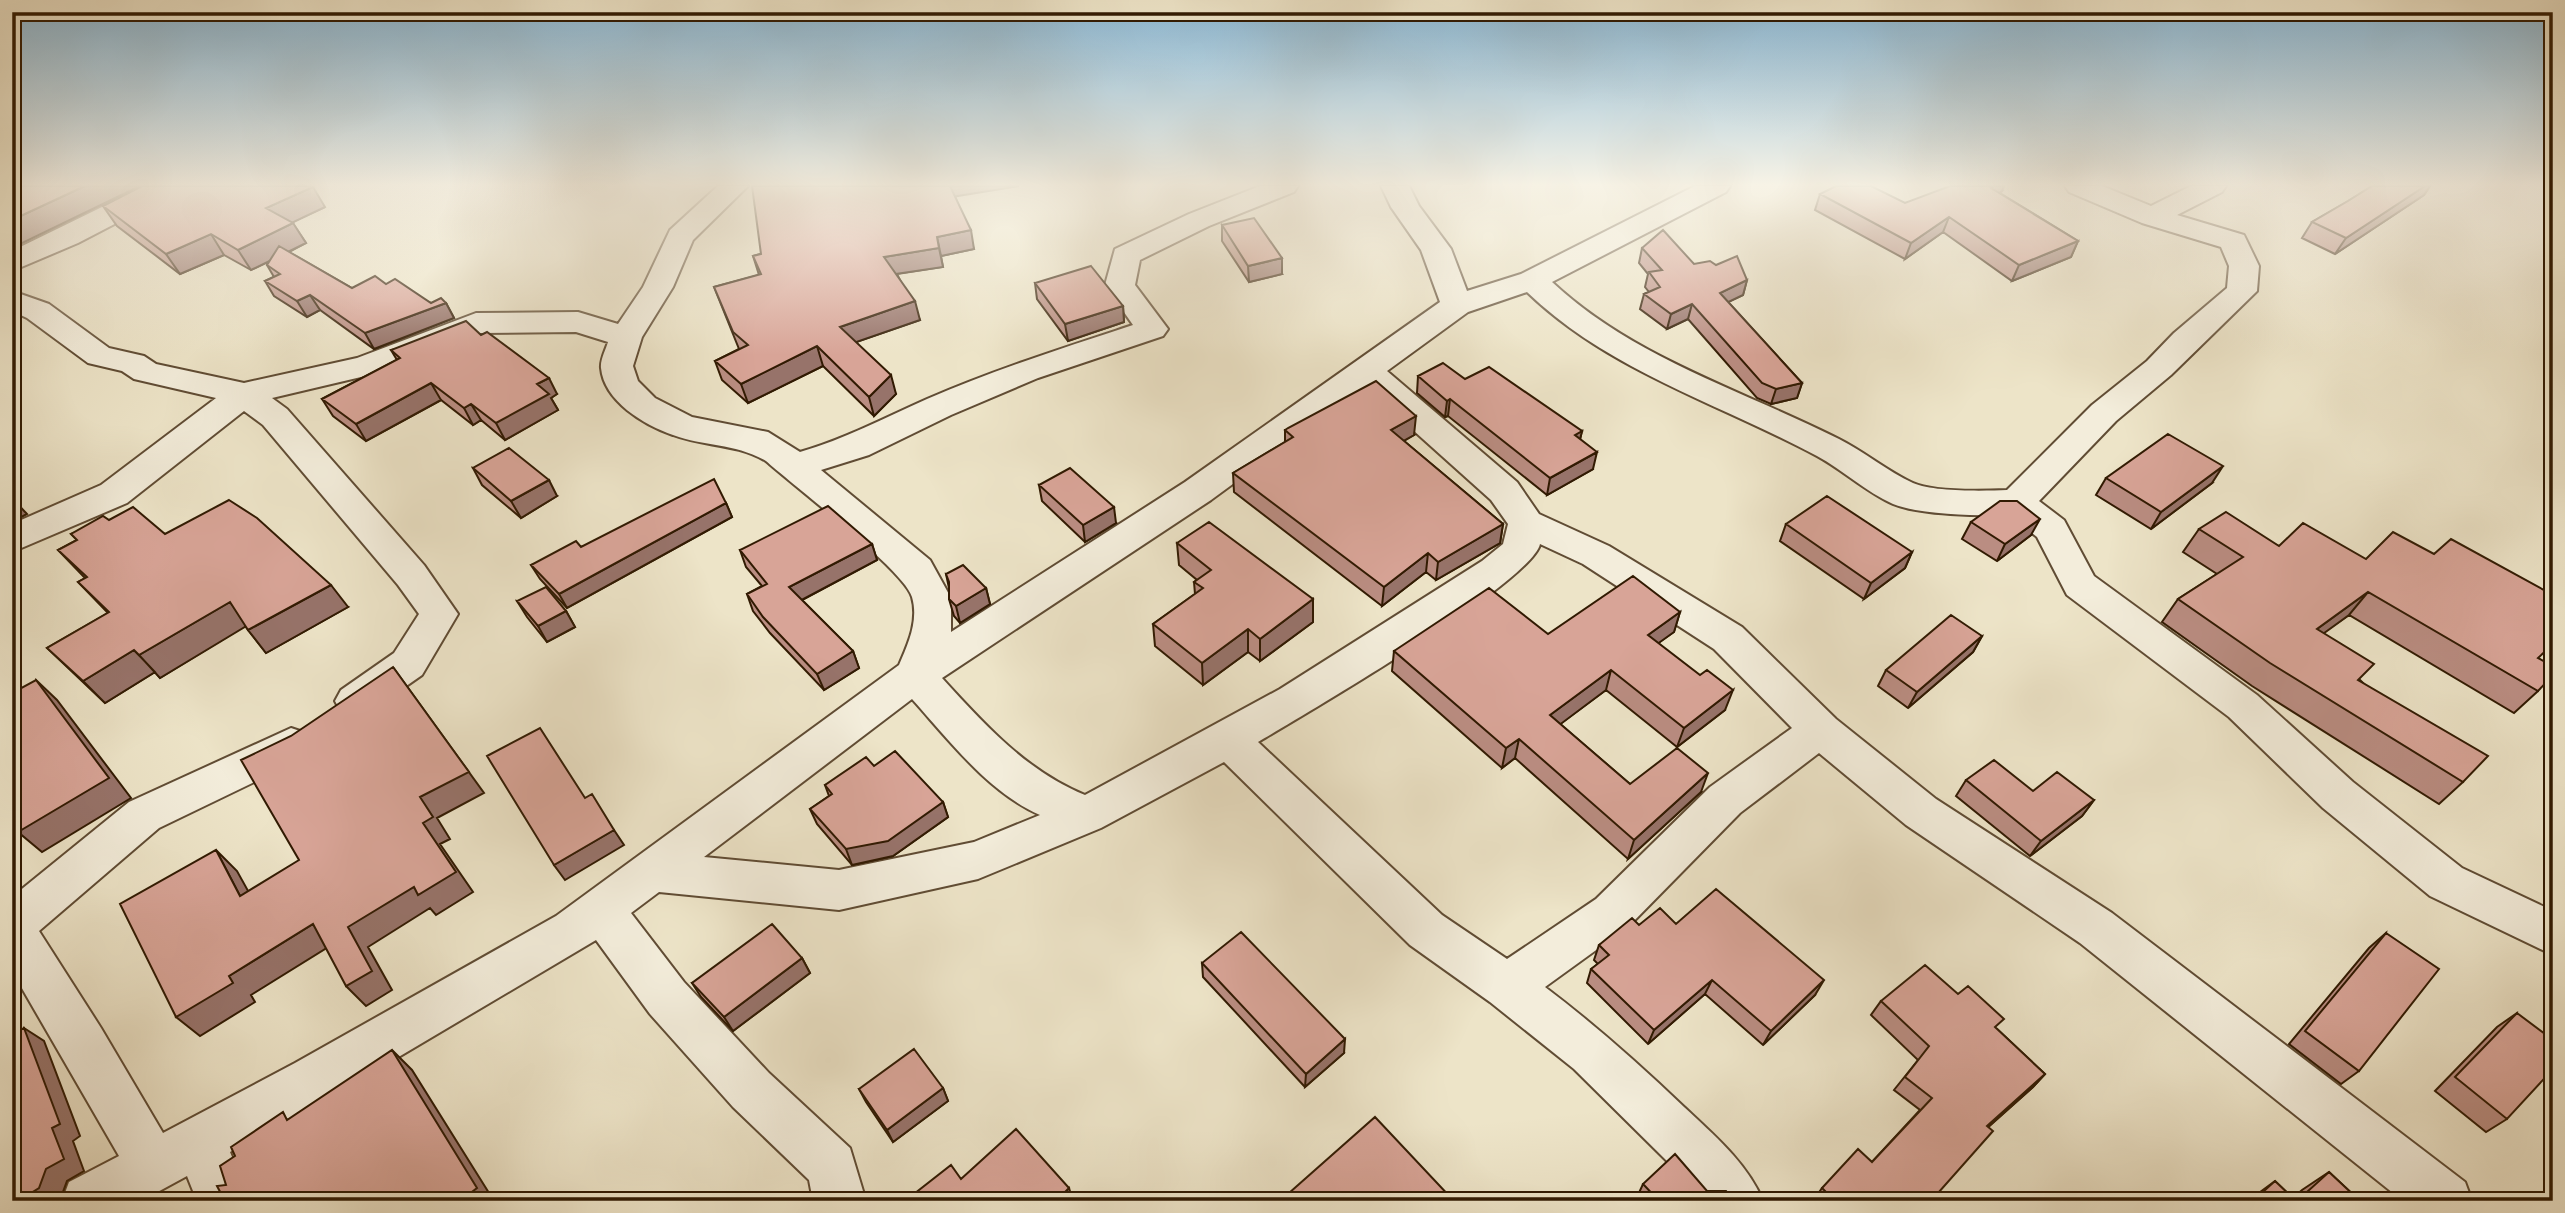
<svg xmlns="http://www.w3.org/2000/svg" width="2565" height="1213" font-family="Cardo,serif">
  <style>
    .lines { fill: none; stroke-linecap: round; stroke-linejoin: round }
    .minor-casing { stroke: #604c34; stroke-width: 4 }
    .minor { fill: #f3eddb; fill-rule: evenodd }
    .wall { fill: #ba8d82; stroke: #311a02; stroke-width: 2 }
    .shaded-wall { fill: #97736a; stroke: #311a02; stroke-width: 2 }
    .building { fill: #d8a497; stroke: #311a02; stroke-width: 2 }
  </style>
  <rect width="100%" height="100%" fill="#ede4c8"/>
  <filter id="stains"><feTurbulence type="fractalNoise" baseFrequency=".00286" numOctaves="4"/><feColorMatrix values="0 0 0 0 .2 0 0 0 0 .09 0 0 0 0 .02 0 0 0 .5 -.17"/></filter>
  <radialGradient id="worn" r=".72"><stop offset=".6" stop-color="#630" stop-opacity="0"/><stop offset="1" stop-color="#630" stop-opacity=".3"/></radialGradient>
  <g class="lines">
    <defs>
      <path id="minor" d="M 145,186 L 180,186 L 176,192 L 78,243 L 12,271 L 12,251 Z
        M 718,186 L 748,186 L 693,240 L 673,287 L 642,337 L 633,366 L 638,381 L 655,398 L 692,417 L 768,432 L 800,452 C 845,439 884,418 927,399 C 994,370 1063,348 1133,325 L 1105,285 L 1115,249 L 1189,214 L 1260,186 L 1298,186 L 1294,192 L 1209,226 L 1140,260 L 1135,285 L 1168,329 L 1163,336 L 1038,378 L 951,415 L 869,455 L 821,470 L 930,560 L 951,598 L 951,632 L 1185,482 L 1440,302 L 1421,250 L 1391,207 L 1381,186 L 1409,186 L 1419,206 L 1451,249 L 1467,291 L 1521,274 L 1695,186 L 1730,186 L 1726,192 L 1552,282 C 1633,358 1742,390 1839,439 C 1865,452 1887,471 1913,483 C 1933,492 1984,491 2007,490 L 2092,405 L 2147,361 L 2174,333 L 2227,288 L 2229,266 L 2221,247 L 2142,223 L 2069,192 L 2065,186 L 2102,186 L 2151,206 L 2191,186 L 2226,186 L 2222,192 L 2177,215 L 2244,235 L 2259,266 L 2257,291 L 2171,375 L 2116,421 L 2039,501 L 2064,520 L 2094,576 L 2257,695 L 2353,782 L 2462,868 L 2553,911 L 2553,955 L 2430,896 L 2323,808 L 2229,717 L 2067,595 L 2037,537 L 2009,515 C 1980,516 1920,515 1893,504 C 1866,492 1843,470 1817,456 C 1718,403 1609,371 1527,292 L 1468,312 L 1387,371 L 1517,482 L 1539,514 L 1609,546 L 1742,627 L 1836,719 L 1936,799 L 2112,913 L 2465,1182 L 2472,1201 L 2403,1201 L 2080,943 L 1906,825 L 1819,753 L 1740,813 L 1628,927 L 1545,987 C 1594,1024 1639,1064 1684,1107 C 1713,1134 1748,1164 1763,1201 L 1702,1201 L 1669,1163 L 1574,1069 L 1490,1002 L 1410,945 L 1224,762 L 1101,828 L 978,879 L 839,910 L 659,892 L 631,913 L 684,982 L 769,1073 L 850,1148 L 866,1201 L 813,1201 L 809,1180 L 733,1107 L 650,1014 L 596,940 L 331,1097 L 230,1152 L 250,1201 L 197,1201 L 187,1176 L 141,1201 L 62,1201 L 69,1182 L 119,1156 L 12,971 L 12,897 L 129,802 L 291,728 L 306,733 L 312,745 L 306,757 L 159,828 L 39,931 L 101,1028 L 163,1133 L 295,1063 L 556,916 L 899,665 C 908,644 919,621 912,597 C 905,571 793,485 766,461 C 735,443 705,447 673,435 C 644,425 604,401 601,368 C 600,360 606,349 608,342 L 576,332 L 480,333 L 378,373 L 272,398 L 287,409 L 424,565 L 458,614 L 422,675 L 369,712 L 355,717 L 341,712 L 335,701 L 341,690 L 394,653 L 419,614 L 398,585 L 263,425 L 244,411 L 127,503 L 12,552 L 12,524 L 101,485 L 216,398 L 134,379 L 122,371 L 88,363 L 27,318 L 12,311 L 12,291 L 49,304 L 109,348 L 144,356 L 156,364 L 244,383 L 357,358 L 476,313 L 578,312 L 618,324 L 643,287 L 670,230 ZM 1365,387 L 1491,500 L 1508,524 L 1503,544 L 1482,561 L 1280,689 L 1085,795 C 1026,771 984,724 942,678 L 1211,500 ZM 1540,544 L 1583,564 L 1714,649 L 1792,728 L 1710,787 L 1596,899 L 1507,959 L 1442,915 L 1258,742 C 1302,716 1532,582 1540,544 ZM 912,699 C 949,740 988,792 1040,815 L 974,842 L 839,870 L 704,857 Z"/>
    </defs>
    <use href="#minor" class="minor-casing"/>
    <use href="#minor" class="minor"/>
  </g>
  <path class="wall" d="M 2372,186 L 2430,186 L 2424,195 L 2335,254 L 2302,238 L 2312,222 L 2348,201 Z
    M 2002,191 L 2000,193 L 2078,241 L 2071,257 L 2012,281 L 1943,232 L 1905,259 L 1815,210 L 1820,194 L 1905,203 Z
    M 955,196 L 974,249 L 941,256 L 943,267 L 897,274 L 920,320 L 856,342 L 896,394 L 874,416 L 823,366 L 748,403 L 722,380 L 715,361 L 739,349 L 714,287 L 759,275 L 753,256 Z
    M 103,206 L 325,207 L 292,222 L 306,243 L 289,252 L 352,288 L 386,284 L 431,303 L 446,303 L 454,318 L 374,349 L 320,310 L 307,317 L 274,296 L 265,281 L 274,277 L 267,265 L 270,261 L 251,270 L 224,255 L 180,274 L 117,226 Z
    M 1222,225 L 1282,274 L 1249,282 L 1222,241 Z
    M 1642,248 L 1694,264 L 1716,265 L 1747,280 L 1743,295 L 1728,302 L 1802,383 L 1797,398 L 1771,404 L 1757,398 L 1688,319 L 1667,329 L 1640,309 L 1644,294 L 1649,292 L 1645,287 L 1648,274 L 1639,263 Z
    M 1035,283 L 1123,306 L 1124,322 L 1068,341 L 1037,299 Z
    M 481,335 L 557,394 L 551,398 L 558,410 L 505,440 L 481,420 L 473,425 L 441,400 L 366,441 L 333,416 L 322,399 L 397,360 L 391,350 Z
    M 1418,376 L 1465,379 L 1582,431 L 1580,439 L 1593,469 L 1547,495 L 1448,416 L 1445,417 L 1417,393 Z
    M 1285,430 L 1414,435 L 1404,441 L 1503,524 L 1500,543 L 1436,580 L 1426,572 L 1382,606 L 1234,492 L 1233,473 L 1285,442 Z
    M 473,468 L 557,496 L 521,518 L 482,485 Z
    M 2106,478 L 2212,483 L 2151,529 L 2096,495 Z
    M 1039,485 L 1116,523 L 1085,542 L 1042,501 Z
    M 726,503 L 732,517 L 567,608 L 540,579 L 531,565 L 581,547 Z
    M 109,520 L 165,534 L 348,607 L 266,653 L 245,626 L 160,678 L 155,672 L 105,703 L 47,648 L 108,613 L 78,582 L 85,578 L 58,550 L 77,540 L 71,534 Z
    M 1971,522 L 2031,535 L 1997,561 L 1962,539 Z
    M 1786,524 L 1912,552 L 1905,568 L 1864,599 L 1780,541 Z
    M 2199,529 L 2279,546 L 2538,658 L 2538,691 L 2514,713 L 2349,615 L 2323,633 L 2360,680 L 2463,782 L 2439,804 L 2252,686 L 2162,622 L 2178,599 L 2217,574 L 2183,552 Z
    M 1177,543 L 1313,599 L 1313,622 L 1260,661 L 1248,652 L 1203,685 L 1155,646 L 1153,624 L 1195,594 L 1194,582 L 1197,580 L 1179,565 Z
    M 872,544 L 877,560 L 802,600 L 853,651 L 859,668 L 824,690 L 770,633 L 753,611 L 747,594 L 762,586 L 746,567 L 740,550 Z
    M 946,574 L 986,588 L 990,604 L 960,623 L 954,616 L 949,599 L 949,588 Z
    M 517,601 L 566,611 L 575,627 L 547,642 L 527,617 Z
    M 1680,612 L 1674,632 L 1658,643 L 1725,710 L 1677,747 L 1606,690 L 1560,724 L 1630,784 L 1701,792 L 1628,859 L 1515,758 L 1502,768 L 1392,671 L 1394,651 L 1548,634 Z
    M 1982,636 L 1973,652 L 1908,708 L 1878,686 L 1886,670 Z
    M 874,766 L 943,802 L 948,817 L 893,856 L 852,865 L 817,824 L 810,809 L 829,796 L 825,785 Z
    M 1966,780 L 2033,791 L 2094,800 L 2082,816 L 2030,856 L 1956,796 Z
    M 1676,924 L 1815,995 L 1763,1045 L 1705,994 L 1648,1044 L 1587,983 L 1591,969 L 1598,964 L 1594,960 L 1599,945 L 1639,925 Z
    M 2386,933 L 2359,1071 L 2341,1084 L 2289,1044 L 2369,948 Z
    M 802,958 L 810,973 L 733,1031 L 701,997 L 692,983 Z
    M 1202,963 L 1344,1053 L 1305,1087 L 1203,977 Z
    M 1881,1001 L 1997,1029 L 2045,1074 L 2033,1087 L 1988,1127 L 1931,1201 L 1813,1201 L 1822,1188 L 1872,1162 L 1920,1110 L 1894,1090 L 1918,1060 L 1871,1015 Z
    M 2517,1013 L 2507,1119 L 2486,1132 L 2435,1091 L 2497,1027 Z
    M 943,1088 L 948,1101 L 893,1142 L 866,1102 L 859,1089 Z
    M 2329,1172 L 2360,1201 L 2248,1201 L 2275,1181 L 2293,1198 L 2302,1190 Z
    M 1643,1184 L 1707,1191 L 1725,1201 L 1641,1201 L 1637,1197 Z"/>
  <path class="shaded-wall" d="M 85,186 L 140,186 L 12,248 L 12,220 Z
    M 948,186 L 1019,186 L 951,197 Z
    M 1994,186 L 2004,186 L 2002,191 L 1985,203 L 1991,188 Z
    M 2425,186 L 2430,186 L 2424,195 L 2335,254 L 2346,238 Z
    M 313,187 L 325,207 L 279,229 L 266,208 Z
    M 1949,217 L 1943,232 L 1905,259 L 1911,243 Z
    M 293,223 L 306,243 L 251,270 L 238,250 Z
    M 971,230 L 974,249 L 941,256 L 937,237 Z
    M 211,234 L 224,255 L 180,274 L 166,254 Z
    M 2078,241 L 2071,257 L 2012,281 L 2019,265 Z
    M 939,248 L 943,267 L 889,275 L 884,257 Z
    M 1282,258 L 1282,274 L 1249,282 L 1248,266 Z
    M 1747,280 L 1743,295 L 1716,308 L 1720,293 Z
    M 310,295 L 320,310 L 307,317 L 297,301 Z
    M 915,301 L 920,320 L 845,346 L 840,327 Z
    M 446,303 L 454,318 L 374,349 L 365,333 Z
    M 1692,304 L 1688,319 L 1667,329 L 1671,314 Z
    M 1123,306 L 1124,322 L 1068,341 L 1065,324 Z
    M 817,346 L 823,366 L 748,403 L 741,384 Z
    M 891,375 L 896,394 L 874,416 L 869,397 Z
    M 549,378 L 557,394 L 551,398 L 558,410 L 505,440 L 496,423 L 537,384 Z
    M 431,383 L 441,400 L 366,441 L 356,424 Z
    M 1802,383 L 1797,398 L 1771,404 L 1776,389 Z
    M 1450,399 L 1448,416 L 1445,417 L 1447,401 Z
    M 471,404 L 481,420 L 473,425 L 464,408 Z
    M 1416,416 L 1414,435 L 1389,449 L 1391,430 Z
    M 1582,431 L 1578,448 L 1575,435 Z
    M 1597,452 L 1593,469 L 1547,495 L 1550,478 Z
    M 2223,466 L 2212,483 L 2151,529 L 2161,512 Z
    M 549,480 L 557,496 L 521,518 L 511,501 Z
    M 12,498 L 27,514 L 12,522 Z
    M 726,503 L 732,517 L 567,608 L 559,594 Z
    M 1114,507 L 1116,523 L 1085,542 L 1083,525 Z
    M 2040,519 L 2031,535 L 1997,561 L 2005,544 Z
    M 1503,524 L 1500,543 L 1436,580 L 1438,562 Z
    M 872,544 L 877,560 L 796,603 L 789,587 Z
    M 1912,552 L 1905,568 L 1864,599 L 1871,583 Z
    M 1428,553 L 1426,572 L 1382,606 L 1384,587 Z
    M 331,585 L 348,607 L 266,653 L 248,630 Z
    M 986,588 L 990,604 L 960,623 L 956,606 Z
    M 2368,592 L 2349,615 L 2298,652 L 2317,629 Z
    M 1313,599 L 1313,622 L 1260,661 L 1260,639 Z
    M 230,602 L 248,625 L 160,678 L 139,655 Z
    M 566,611 L 575,627 L 547,642 L 538,626 Z
    M 1680,612 L 1674,632 L 1642,655 L 1648,635 Z
    M 1248,629 L 1248,652 L 1203,685 L 1202,663 Z
    M 1982,636 L 1973,652 L 1908,708 L 1917,692 Z
    M 134,650 L 155,672 L 105,703 L 83,681 Z
    M 853,651 L 859,668 L 824,690 L 817,674 Z
    M 393,667 L 484,793 L 437,818 L 450,839 L 440,844 L 473,892 L 436,915 L 430,908 L 368,947 L 392,990 L 366,1006 L 346,986 L 348,927 L 423,823 L 420,797 Z
    M 1611,670 L 1606,690 L 1546,735 L 1550,715 Z
    M 36,680 L 57,700 L 131,798 L 42,852 L 18,832 Z
    M 1733,690 L 1725,710 L 1677,747 L 1684,728 Z
    M 1519,739 L 1515,758 L 1502,768 L 1506,748 Z
    M 1708,773 L 1701,792 L 1628,859 L 1634,840 Z
    M 2094,800 L 2082,816 L 2030,856 L 2041,841 Z
    M 943,802 L 948,817 L 893,856 L 852,865 L 846,849 Z
    M 614,830 L 624,845 L 565,880 L 554,865 Z
    M 216,850 L 237,871 L 262,916 L 240,896 Z
    M 313,924 L 333,944 L 251,995 L 255,1002 L 200,1036 L 176,1017 L 229,976 Z
    M 802,958 L 810,973 L 733,1031 L 724,1017 Z
    M 1712,980 L 1705,994 L 1648,1044 L 1654,1030 Z
    M 1824,980 L 1815,995 L 1763,1045 L 1771,1031 Z
    M 24,1028 L 44,1041 L 80,1136 L 73,1141 L 84,1171 L 67,1181 L 60,1200 L 58,1201 L 18,1201 Z
    M 1345,1039 L 1344,1053 L 1305,1087 L 1306,1074 Z
    M 392,1050 L 412,1070 L 494,1201 L 460,1201 Z
    M 2045,1074 L 2033,1087 L 1975,1139 L 1987,1126 Z
    M 943,1088 L 948,1101 L 893,1142 L 887,1130 Z
    M 1069,1188 L 1073,1201 L 1067,1201 L 1064,1193 Z"/>
  <path class="building" d="M 12,186 L 85,186 L 12,220 Z
    M 142,186 L 311,186 L 313,187 L 266,208 L 293,223 L 238,250 L 211,234 L 166,254 L 103,206 Z
    M 752,186 L 950,186 L 971,230 L 937,237 L 939,248 L 884,257 L 915,301 L 840,327 L 891,375 L 869,397 L 817,346 L 741,384 L 715,361 L 748,345 L 733,332 L 714,287 L 761,274 L 753,256 L 761,254 Z
    M 1836,186 L 1871,186 L 1905,203 L 1950,186 L 1994,186 L 1991,188 L 2078,241 L 2019,265 L 1949,217 L 1911,243 L 1820,194 Z
    M 2372,186 L 2425,186 L 2346,238 L 2312,222 L 2348,201 Z
    M 1254,218 L 1282,258 L 1248,266 L 1222,225 Z
    M 1663,230 L 1694,264 L 1710,261 L 1716,265 L 1737,256 L 1747,280 L 1720,293 L 1802,383 L 1776,389 L 1762,383 L 1692,304 L 1671,314 L 1644,294 L 1660,287 L 1649,272 L 1662,270 L 1642,248 Z
    M 279,246 L 352,288 L 375,276 L 386,284 L 395,279 L 431,303 L 441,298 L 446,303 L 365,333 L 310,295 L 297,301 L 265,281 L 280,274 L 267,265 Z
    M 1091,266 L 1123,306 L 1065,324 L 1035,283 Z
    M 466,321 L 481,335 L 487,332 L 549,378 L 537,384 L 549,394 L 496,423 L 471,404 L 464,408 L 431,383 L 356,424 L 322,399 L 400,358 L 391,350 Z
    M 1443,363 L 1465,379 L 1489,367 L 1582,431 L 1575,435 L 1597,452 L 1550,478 L 1450,399 L 1447,401 L 1418,376 Z
    M 1376,381 L 1416,416 L 1391,430 L 1503,524 L 1438,562 L 1428,553 L 1384,587 L 1233,473 L 1293,437 L 1285,430 L 1288,428 Z
    M 2168,434 L 2223,466 L 2161,512 L 2106,478 Z
    M 509,448 L 549,480 L 511,501 L 473,468 Z
    M 1070,468 L 1114,507 L 1083,525 L 1039,485 Z
    M 714,479 L 726,503 L 559,594 L 531,565 L 576,541 L 581,547 Z
    M 1827,496 L 1912,552 L 1871,583 L 1786,524 Z
    M 229,500 L 257,518 L 331,585 L 248,630 L 230,602 L 139,655 L 134,650 L 83,681 L 47,648 L 109,612 L 78,582 L 87,577 L 58,550 L 77,540 L 71,534 L 103,516 L 109,520 L 133,507 L 165,534 Z
    M 2000,501 L 2017,501 L 2040,519 L 2005,544 L 1971,522 Z
    M 828,506 L 872,544 L 789,587 L 853,651 L 817,674 L 763,617 L 747,594 L 767,584 L 740,550 Z
    M 2226,512 L 2279,546 L 2303,523 L 2366,559 L 2393,532 L 2434,554 L 2451,539 L 2553,595 L 2553,644 L 2538,658 L 2553,666 L 2553,675 L 2538,691 L 2368,592 L 2317,629 L 2374,664 L 2358,680 L 2488,756 L 2463,782 L 2270,663 L 2178,599 L 2243,557 L 2199,529 Z
    M 1209,522 L 1313,599 L 1260,639 L 1248,629 L 1202,663 L 1153,624 L 1203,588 L 1194,582 L 1211,570 L 1177,543 Z
    M 963,565 L 986,588 L 956,606 L 949,599 L 949,582 L 946,574 Z
    M 1633,576 L 1680,612 L 1648,635 L 1700,675 L 1707,670 L 1733,690 L 1684,728 L 1611,670 L 1550,715 L 1630,784 L 1677,748 L 1708,773 L 1634,840 L 1519,739 L 1506,748 L 1394,651 L 1489,588 L 1548,634 Z
    M 546,587 L 566,611 L 538,626 L 517,601 Z
    M 1951,615 L 1982,636 L 1917,692 L 1886,670 Z
    M 393,667 L 469,772 L 420,797 L 433,817 L 423,823 L 456,872 L 418,895 L 414,887 L 348,927 L 372,971 L 346,986 L 313,924 L 229,976 L 233,983 L 176,1017 L 120,904 L 216,850 L 240,896 L 299,860 L 241,760 L 291,736 Z
    M 36,680 L 109,778 L 18,832 L 12,824 L 12,693 Z
    M 540,728 L 585,798 L 592,794 L 614,830 L 554,865 L 487,756 Z
    M 895,751 L 943,802 L 888,841 L 846,849 L 810,809 L 832,794 L 825,785 L 866,757 L 874,766 Z
    M 1994,760 L 2033,791 L 2057,772 L 2094,800 L 2041,841 L 1966,780 Z
    M 1716,889 L 1824,980 L 1771,1031 L 1712,980 L 1654,1030 L 1591,969 L 1609,955 L 1599,945 L 1632,918 L 1639,925 L 1660,908 L 1676,924 Z
    M 772,924 L 802,958 L 724,1017 L 692,983 Z
    M 1241,932 L 1345,1039 L 1306,1074 L 1202,963 Z
    M 2386,933 L 2439,969 L 2359,1071 L 2305,1031 Z
    M 1925,965 L 1958,994 L 1968,986 L 2004,1019 L 1995,1027 L 2045,1074 L 1987,1126 L 1993,1131 L 1931,1201 L 1835,1201 L 1822,1188 L 1858,1149 L 1872,1162 L 1932,1098 L 1905,1077 L 1929,1046 L 1881,1001 Z
    M 2517,1013 L 2553,1040 L 2553,1069 L 2507,1119 L 2455,1077 Z
    M 24,1028 L 60,1124 L 52,1128 L 64,1159 L 46,1169 L 39,1188 L 18,1201 L 12,1201 L 12,1035 Z
    M 914,1049 L 943,1088 L 887,1130 L 859,1089 Z
    M 392,1050 L 477,1188 L 460,1201 L 225,1201 L 217,1186 L 226,1185 L 220,1166 L 235,1156 L 231,1147 L 283,1112 L 287,1120 Z
    M 1375,1117 L 1454,1201 L 1280,1201 Z
    M 1016,1129 L 1069,1188 L 1064,1193 L 1070,1201 L 905,1201 L 951,1165 L 961,1179 Z
    M 1675,1154 L 1707,1191 L 1726,1191 L 1729,1195 L 1723,1201 L 1659,1201 L 1643,1184 Z
    M 2329,1172 L 2360,1201 L 2297,1201 Z
    M 2275,1181 L 2296,1201 L 2253,1201 Z
    M 730,1197 L 733,1201 L 725,1201 Z"/>
  <linearGradient id="sky" x2="0" y2="1"><stop stop-color="#89b8d6"/><stop offset="0.52" stop-color="#f7f3e6"/><stop offset="1" stop-color="#f7f3e6" stop-opacity="0"/></linearGradient>
  <rect width="2565" height="355" fill="url(#sky)"/>
  <rect width="2565" height="1213" fill="none" stroke="#ede4c8" stroke-width="42"/>
  <rect x="14" y="14" width="2537" height="1185" fill="none" stroke="#311a02" stroke-width="3.5"/>
  <rect x="21" y="21" width="2523" height="1171" fill="none" stroke="#311a02" stroke-width="2"/>
  <rect width="100%" height="100%" filter="url(#stains)"/>
  <rect width="100%" height="100%" fill="url(#worn)"/>
</svg>
